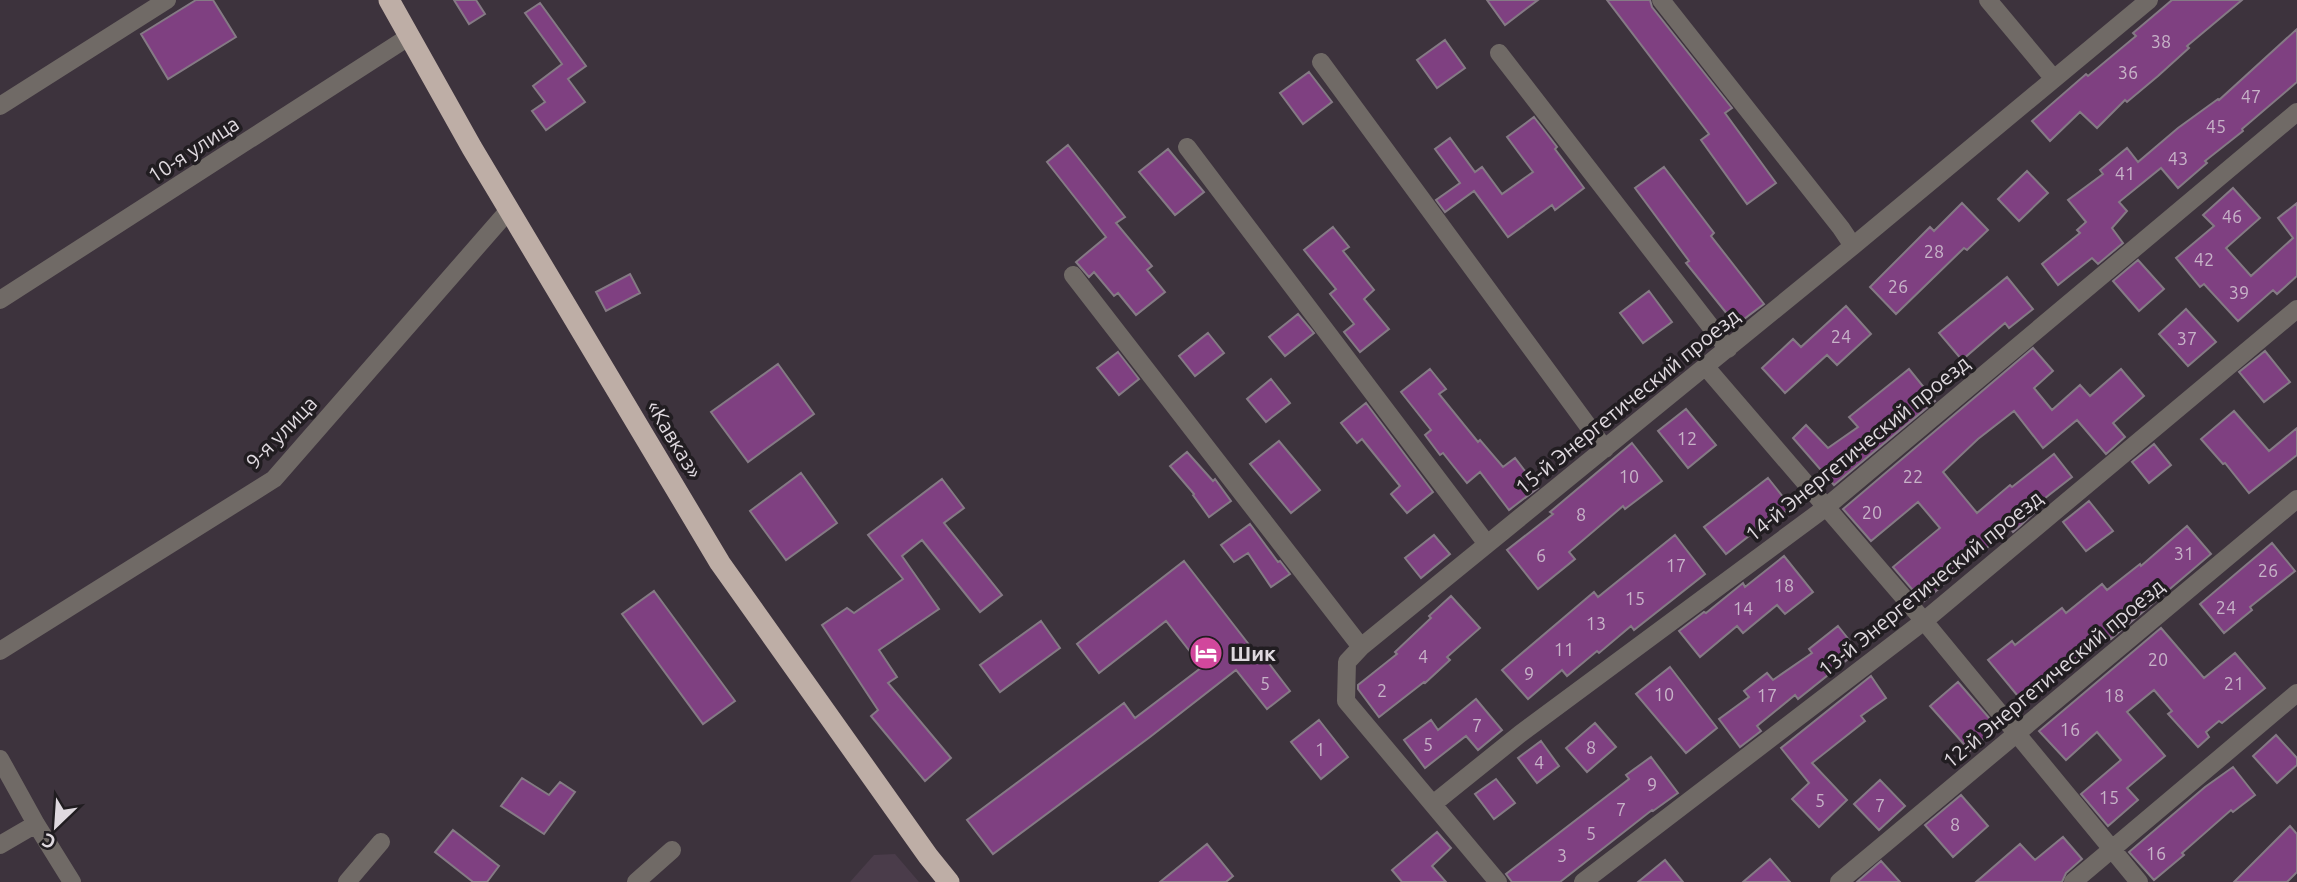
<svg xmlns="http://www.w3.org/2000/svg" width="2297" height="882" font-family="Ubuntu,sans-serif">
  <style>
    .built { fill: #4a3c4a }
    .building { fill: #7f4081; stroke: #857a85; stroke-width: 2 }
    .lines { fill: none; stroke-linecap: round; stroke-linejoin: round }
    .minor { stroke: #706a66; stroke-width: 18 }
    .highway { stroke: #beaea6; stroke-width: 21 }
    .labels { text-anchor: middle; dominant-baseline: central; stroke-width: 7; stroke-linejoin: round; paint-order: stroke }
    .number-label { font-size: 18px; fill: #c7b3c8 }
    .street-label { font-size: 21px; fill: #dfd9df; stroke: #211d21 }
    .poi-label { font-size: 21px; font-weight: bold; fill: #dfd9df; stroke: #211d21; text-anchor: start }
  </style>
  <rect width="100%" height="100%" fill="#3d333d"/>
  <path class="built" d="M 895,854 L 919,882 L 850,882 L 874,855 Z"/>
  <path class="building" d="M 196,0 L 213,0 L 236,37 L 168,79 L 141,34 Z
    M 454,0 L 476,0 L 485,14 L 469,24 Z
    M 1487,0 L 1538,0 L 1505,25 Z
    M 1607,0 L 1650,0 L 1652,7 L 1732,108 L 1725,113 L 1776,183 L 1747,204 L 1701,140 L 1709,134 Z
    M 2172,0 L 2242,0 L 2187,46 L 2189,48 L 2158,76 L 2127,102 L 2125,100 L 2097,128 L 2080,112 L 2050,141 L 2032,121 L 2086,74 L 2088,76 L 2136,36 L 2133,33 Z
    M 540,3 L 586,66 L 568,79 L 585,102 L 546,130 L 532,111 L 545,102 L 533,86 L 562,64 L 525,13 Z
    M 2297,29 L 2297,82 L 2242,129 L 2243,131 L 2205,161 L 2207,163 L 2178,188 L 2161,168 L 2119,202 L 2127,211 L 2112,228 L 2123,243 L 2098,264 L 2092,258 L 2058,285 L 2042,264 L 2080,233 L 2077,230 L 2086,222 L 2068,200 L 2103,174 L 2100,170 L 2127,148 L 2138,162 L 2178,128 L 2218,99 L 2219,100 Z
    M 1445,40 L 1465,68 L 1437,88 L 1417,60 Z
    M 1309,72 L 1332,102 L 1303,124 L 1280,93 Z
    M 1534,117 L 1557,147 L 1555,149 L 1584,188 L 1555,210 L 1552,205 L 1508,237 L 1474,191 L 1445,212 L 1436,200 L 1460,183 L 1435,149 L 1450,138 L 1475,172 L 1482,167 L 1502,194 L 1533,172 L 1507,137 Z
    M 1068,145 L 1125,217 L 1116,223 L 1152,266 L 1147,270 L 1165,292 L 1136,315 L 1118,293 L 1114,296 L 1094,272 L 1089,277 L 1076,262 L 1106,237 L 1047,162 Z
    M 1168,149 L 1204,192 L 1175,215 L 1139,172 Z
    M 1664,167 L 1714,233 L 1711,236 L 1764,304 L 1736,325 L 1686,263 L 1689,261 L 1635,188 Z
    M 2027,171 L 2048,193 L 2019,221 L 1998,199 Z
    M 2233,188 L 2260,218 L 2226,248 L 2251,276 L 2293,238 L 2278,218 L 2297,203 L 2297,276 L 2277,294 L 2273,290 L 2238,321 L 2204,284 L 2200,287 L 2176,258 L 2214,226 L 2203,215 Z
    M 1962,203 L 1988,230 L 1967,250 L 1964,248 L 1896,314 L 1870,287 L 1930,227 L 1934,231 Z
    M 1333,227 L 1349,247 L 1343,251 L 1374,290 L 1364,299 L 1389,329 L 1360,352 L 1344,332 L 1354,324 L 1330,294 L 1336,289 L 1304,250 Z
    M 2138,260 L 2164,289 L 2139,311 L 2113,281 Z
    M 630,274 L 640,293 L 606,311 L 596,292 Z
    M 2007,277 L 2033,309 L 2009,328 L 2005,323 L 1962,360 L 1939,333 Z
    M 1649,291 L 1672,322 L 1643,343 L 1620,313 Z
    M 1846,306 L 1871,334 L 1837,365 L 1827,355 L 1785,393 L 1762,368 L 1793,339 L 1801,347 Z
    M 2186,309 L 2216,342 L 2188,366 L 2159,334 Z
    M 1298,314 L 1314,333 L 1285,356 L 1269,337 Z
    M 1208,333 L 1224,353 L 1195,376 L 1179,356 Z
    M 2033,348 L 2053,371 L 2034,388 L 2052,410 L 2080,385 L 2090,396 L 2121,369 L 2144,396 L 2113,423 L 2125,437 L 2106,454 L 2077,420 L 2043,448 L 2014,411 L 1978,439 L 1943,472 L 1977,513 L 2010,485 L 2012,487 L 2054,454 L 2072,477 L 2031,509 L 2034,513 L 2021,525 L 2013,532 L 2010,528 L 1923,602 L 1893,567 L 1940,528 L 1918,502 L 1871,541 L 1843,509 Z
    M 2265,351 L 2290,382 L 2264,402 L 2239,372 Z
    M 1118,352 L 1139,379 L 1119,395 L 1097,368 Z
    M 778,364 L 814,414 L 748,462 L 711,412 Z
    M 1430,369 L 1446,389 L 1439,394 L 1478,442 L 1480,440 L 1503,467 L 1515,458 L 1538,488 L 1509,510 L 1480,472 L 1467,483 L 1443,453 L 1440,455 L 1425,435 L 1431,430 L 1401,392 Z
    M 1909,369 L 1935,401 L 1834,485 L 1793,438 L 1806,425 L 1828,448 L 1858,427 L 1849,417 Z
    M 1271,379 L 1290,403 L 1266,422 L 1247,399 Z
    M 1366,403 L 1433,492 L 1407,513 L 1391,494 L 1400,486 L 1362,439 L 1357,443 L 1341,423 Z
    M 1686,409 L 1716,445 L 1688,468 L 1658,431 Z
    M 2234,411 L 2269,451 L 2297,428 L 2297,455 L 2249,493 L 2225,463 L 2223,464 L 2201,439 Z
    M 1279,441 L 1320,490 L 1291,513 L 1250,464 Z
    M 1632,443 L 1662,481 L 1625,509 L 1623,506 L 1569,552 L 1575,559 L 1538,589 L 1507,550 L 1553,514 L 1550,512 Z
    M 2154,444 L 2171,465 L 2149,483 L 2132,462 Z
    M 1187,452 L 1213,481 L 1215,479 L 1231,501 L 1209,517 L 1193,495 L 1194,494 L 1170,466 Z
    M 801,473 L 837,523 L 786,560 L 750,511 Z
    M 1768,478 L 1791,507 L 1765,527 L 1763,525 L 1726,554 L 1704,527 Z
    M 942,479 L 964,508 L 944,523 L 1002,595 L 980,612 L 922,540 L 902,556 L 939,609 L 879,650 L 897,677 L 888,683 L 951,758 L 925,781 L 871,716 L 878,710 L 822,625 L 847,608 L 854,613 L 903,579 L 868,535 Z
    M 2089,501 L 2113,531 L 2086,551 L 2063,522 Z
    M 1250,524 L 1278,562 L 1280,561 L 1290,574 L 1271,587 L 1248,553 L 1234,562 L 1221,545 Z
    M 2187,526 L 2211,554 L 2111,639 L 2109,636 L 2100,644 L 2098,642 L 2022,701 L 1988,660 L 2012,641 L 2015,645 L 2062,608 L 2066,613 L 2102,584 L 2107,590 L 2140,564 L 2141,566 Z
    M 1434,535 L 1450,554 L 1421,578 L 1405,558 Z
    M 1675,535 L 1705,574 L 1634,630 L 1631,626 L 1599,653 L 1597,651 L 1567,676 L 1562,670 L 1528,699 L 1502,670 L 1594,592 L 1598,597 Z
    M 2272,543 L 2295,571 L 2250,607 L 2252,610 L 2224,633 L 2200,604 Z
    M 1784,556 L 1813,592 L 1785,614 L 1777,605 L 1743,633 L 1737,626 L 1700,657 L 1679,631 L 1704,612 L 1706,613 L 1743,583 L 1745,587 Z
    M 1184,561 L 1261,660 L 1264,657 L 1290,691 L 1267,709 L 1236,670 L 1150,737 L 993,854 L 967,820 L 1124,703 L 1135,718 L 1202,667 L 1166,621 L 1099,673 L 1077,644 Z
    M 654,591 L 735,701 L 703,724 L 622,614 Z
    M 1451,596 L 1480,628 L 1447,657 L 1450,660 L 1425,683 L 1424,682 L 1379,717 L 1358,689 L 1358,685 L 1397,654 L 1395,652 L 1431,618 L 1429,616 Z
    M 1041,621 L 1060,648 L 1000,692 L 980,665 Z
    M 1838,626 L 1858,651 L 1798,699 L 1795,695 L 1757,726 L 1761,731 L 1740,747 L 1719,719 L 1749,697 L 1744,691 L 1767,673 L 1773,680 L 1812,653 L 1809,649 Z
    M 2161,628 L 2204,678 L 2235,653 L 2265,688 L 2222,723 L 2219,721 L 2206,732 L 2209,737 L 2198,747 L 2168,714 L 2172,711 L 2154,690 L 2127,712 L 2165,756 L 2127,788 L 2138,800 L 2108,826 L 2081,794 L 2121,760 L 2097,732 L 2066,760 L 2039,731 Z
    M 1670,667 L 1717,728 L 1686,753 L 1636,694 Z
    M 1871,676 L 1886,698 L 1861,716 L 1865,721 L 1812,763 L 1847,800 L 1819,827 L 1792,799 L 1809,783 L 1781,748 Z
    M 1958,682 L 1997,727 L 1970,751 L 1930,706 Z
    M 1476,699 L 1502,730 L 1478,750 L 1466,736 L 1425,768 L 1404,740 L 1431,720 L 1438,730 Z
    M 1319,720 L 1348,757 L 1321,779 L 1291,742 Z
    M 1595,723 L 1616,747 L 1587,772 L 1566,748 Z
    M 2276,735 L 2297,758 L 2297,765 L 2277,783 L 2253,756 Z
    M 1541,741 L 1559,766 L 1537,783 L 1518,758 Z
    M 1651,757 L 1678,793 L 1653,811 L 1652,810 L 1560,882 L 1512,882 L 1506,874 L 1629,779 L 1626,775 Z
    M 2233,767 L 2255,795 L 2233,812 L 2231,810 L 2182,853 L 2184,855 L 2154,880 L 2129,852 L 2205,787 Z
    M 522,778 L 549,795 L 560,782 L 575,792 L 544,834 L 501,806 Z
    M 1496,779 L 1515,803 L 1494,819 L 1475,794 Z
    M 1880,780 L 1905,806 L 1879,830 L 1854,804 Z
    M 1961,795 L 1988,826 L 1953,857 L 1925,825 Z
    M 2290,826 L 2297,834 L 2297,872 L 2287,882 L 2234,882 Z
    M 453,830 L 499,866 L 487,882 L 473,882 L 435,852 Z
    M 1437,832 L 1451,848 L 1432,866 L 1446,882 L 1402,882 L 1392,870 Z
    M 2063,837 L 2082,859 L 2066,873 L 2062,882 L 1976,882 L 2020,844 L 2035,860 Z
    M 1207,844 L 1233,876 L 1226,882 L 1160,882 Z
    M 1770,859 L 1790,882 L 1743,882 Z
    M 1665,860 L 1683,882 L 1638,882 Z
    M 1881,861 L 1900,882 L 1857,882 Z"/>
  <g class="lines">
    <path class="minor" d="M 1661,0 L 1841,228 L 1853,246
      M 1988,0 L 2054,79
      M 1499,53 L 1728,349
      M 1321,62 L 1605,449
      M 0,106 L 167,0
      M 1187,147 L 1487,544
      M 1073,275 L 1361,647
      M 0,300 L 410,36
      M 1705,366 L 1924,621 L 2139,882
      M 0,651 L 274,479 L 509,210
      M 0,759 L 36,824 L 72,882
      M 1433,804 L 1520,734 L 1825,508 L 2297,112
      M 0,845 L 36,824
      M 347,882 L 381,842
      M 636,882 L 672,850
      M 1498,882 L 1346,701 L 1347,662 L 1361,647 L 1853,246 L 2149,0
      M 1583,882 L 1924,621 L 2297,309
      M 1839,882 L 2297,499
      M 2073,882 L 2297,693"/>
    <path class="highway" d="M 389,0 L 472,148 L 720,563 L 928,856 L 949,882"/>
  </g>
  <defs>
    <symbol id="hotel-disc" viewBox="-11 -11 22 22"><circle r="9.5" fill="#d1479c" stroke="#211d21"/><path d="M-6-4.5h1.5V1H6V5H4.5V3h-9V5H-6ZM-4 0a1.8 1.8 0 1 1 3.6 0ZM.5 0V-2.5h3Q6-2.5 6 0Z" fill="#fff"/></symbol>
  </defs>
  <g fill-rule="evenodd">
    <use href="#hotel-disc" x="1187" y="634" width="38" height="38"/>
  </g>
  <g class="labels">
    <g class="number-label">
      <text x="2161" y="41">38</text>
      <text x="2128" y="72">36</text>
      <text x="2251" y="96">47</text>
      <text x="2216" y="126">45</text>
      <text x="2178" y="158">43</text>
      <text x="2125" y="173">41</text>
      <text x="2232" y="216">46</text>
      <text x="1934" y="251">28</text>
      <text x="2204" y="259">42</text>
      <text x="1898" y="286">26</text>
      <text x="2239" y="292">39</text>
      <text x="1841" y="336">24</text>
      <text x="2187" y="338">37</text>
      <text x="1687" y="438">12</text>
      <text x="1629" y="476">10</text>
      <text x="1913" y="476">22</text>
      <text x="1872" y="512">20</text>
      <text x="1581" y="514">8</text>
      <text x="2184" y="553">31</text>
      <text x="1541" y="555">6</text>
      <text x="1676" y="565">17</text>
      <text x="2268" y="570">26</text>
      <text x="1784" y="585">18</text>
      <text x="1635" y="598">15</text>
      <text x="2226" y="607">24</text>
      <text x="1743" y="608">14</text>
      <text x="1596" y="623">13</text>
      <text x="1564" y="649">11</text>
      <text x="1423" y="656">4</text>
      <text x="2158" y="659">20</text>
      <text x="1529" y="673">9</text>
      <text x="1265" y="683">5</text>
      <text x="2234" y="683">21</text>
      <text x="1382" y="690">2</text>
      <text x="1664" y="694">10</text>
      <text x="1767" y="695">17</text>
      <text x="2114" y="695">18</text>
      <text x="1477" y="725">7</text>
      <text x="2070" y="729">16</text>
      <text x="1428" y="744">5</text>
      <text x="1591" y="747">8</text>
      <text x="1320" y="749">1</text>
      <text x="1539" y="762">4</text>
      <text x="1652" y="784">9</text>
      <text x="2109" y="797">15</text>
      <text x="1820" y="800">5</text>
      <text x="1880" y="805">7</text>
      <text x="1621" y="809">7</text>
      <text x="1955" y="824">8</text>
      <text x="1591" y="833">5</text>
      <text x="2156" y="853">16</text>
      <text x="1562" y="855">3</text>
    </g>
    <g class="street-label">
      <text transform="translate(193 149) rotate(-33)">10-я улица</text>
      <text transform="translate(1627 401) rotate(-39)">15-й Энергетический проезд</text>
      <text transform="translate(281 432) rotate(-46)">9-я улица</text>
      <text transform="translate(675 439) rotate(59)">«Кавказ»</text>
      <text transform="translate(1857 448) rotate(-39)">14-й Энергетический проезд</text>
      <text transform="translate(1930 583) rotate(-39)">13-й Энергетический проезд</text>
      <text transform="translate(2053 673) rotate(-40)">12-й Энергетический проезд</text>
    </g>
    <g class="poi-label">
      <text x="1230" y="653">Шик</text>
    </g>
  </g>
  <g transform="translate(56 826) rotate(205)" stroke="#211d21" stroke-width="5" paint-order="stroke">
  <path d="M0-5L12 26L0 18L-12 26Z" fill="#dfd9df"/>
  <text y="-10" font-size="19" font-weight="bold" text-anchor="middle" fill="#dfd9df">С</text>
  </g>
</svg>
